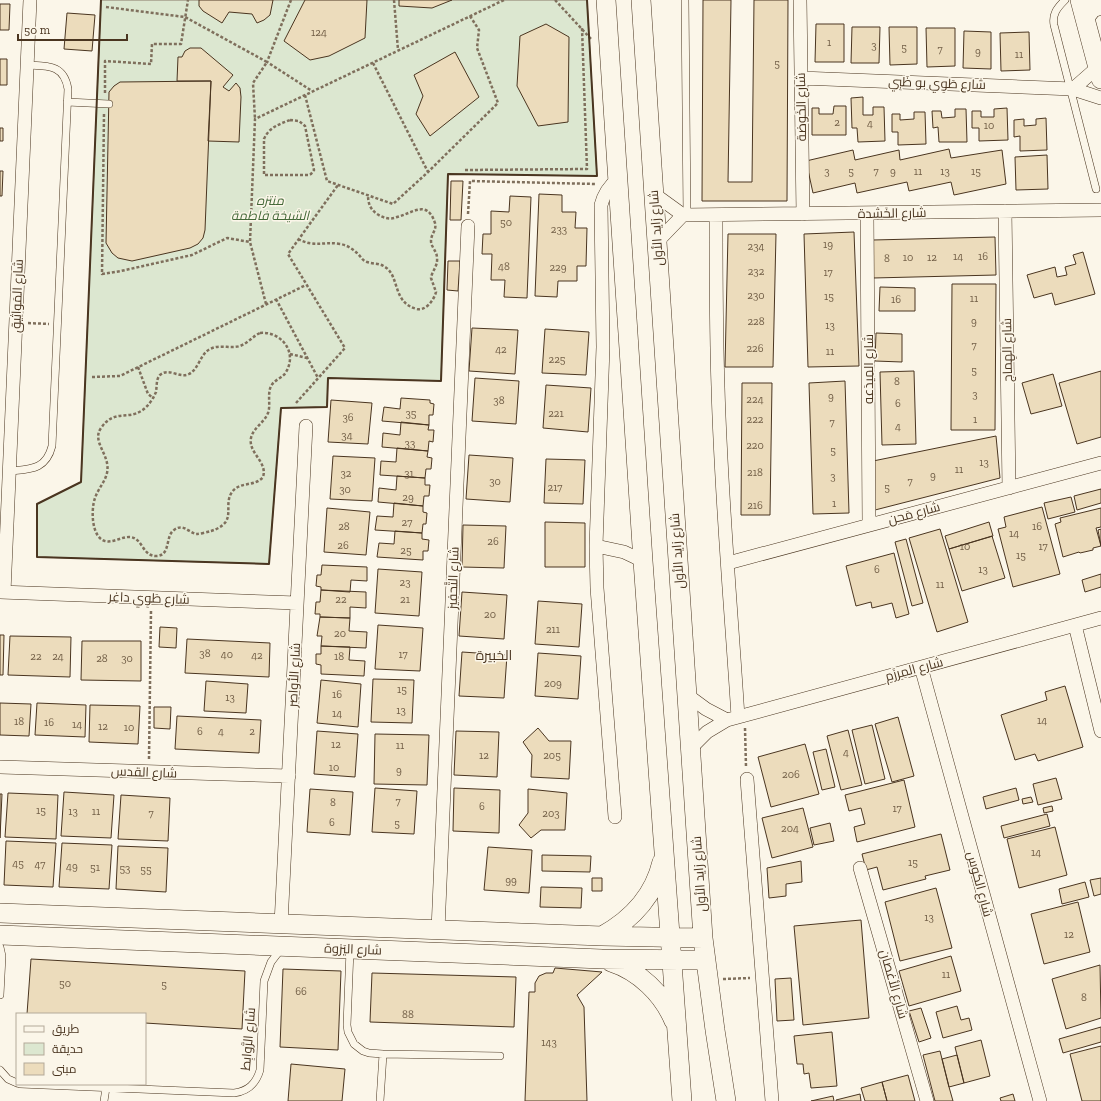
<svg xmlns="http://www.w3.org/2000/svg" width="1101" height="1101" font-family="'Zilla Slab',Cairo,serif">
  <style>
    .green { fill: #dce7d0; stroke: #887966 }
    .building { fill: #ecdcbc; stroke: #4a3520 }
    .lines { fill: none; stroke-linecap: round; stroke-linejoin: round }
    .lane-casing { stroke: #4a3520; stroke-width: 8 }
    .street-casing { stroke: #4a3520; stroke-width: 14 }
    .secondary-casing { stroke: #4a3520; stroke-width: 20 }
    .path { stroke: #7f6f5c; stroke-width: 2.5; stroke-dasharray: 3 2; stroke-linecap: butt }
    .lane { stroke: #fbf6e9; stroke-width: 7 }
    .street { stroke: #fbf6e9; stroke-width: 13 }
    .secondary { stroke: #fbf6e9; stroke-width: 19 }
    .wall { stroke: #4a3520; stroke-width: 2 }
    .labels { text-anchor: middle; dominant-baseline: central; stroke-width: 3; stroke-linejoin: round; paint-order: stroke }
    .number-label { font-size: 11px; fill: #725f47 }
    .street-label { font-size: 13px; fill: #4a3520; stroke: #fbf6e9 }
    .park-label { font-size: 13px; font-style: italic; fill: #436837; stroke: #fbf6e9 }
    .neighbourhood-label { font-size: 14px; fill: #4a3520; stroke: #fbf6e9 }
  </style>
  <rect width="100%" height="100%" fill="#fbf6e9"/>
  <path class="green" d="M 101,0 L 587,0 L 597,176 L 448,174 L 441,381 L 328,378 L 327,407 L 281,408 L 269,564 L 37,557 L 37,504 L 81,482 Z"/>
  <path class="building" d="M 199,0 L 273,0 L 270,15 L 264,20 L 257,23 L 252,14 L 229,12 L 222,23 L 203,11 L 199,6 Z
    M 305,0 L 367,0 L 365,38 L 329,56 L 310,60 L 284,41 Z
    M 399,0 L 452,0 L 432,8 L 399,6 Z
    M 703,0 L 731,0 L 728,182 L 752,182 L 754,0 L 788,0 L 787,201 L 702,201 Z
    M 0,4 L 10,4 L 9,30 L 0,30 Z
    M 67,13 L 95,15 L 92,51 L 64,49 Z
    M 546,24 L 569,37 L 568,122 L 538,126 L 517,86 L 520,36 Z
    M 816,24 L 844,24 L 844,62 L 815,62 Z
    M 852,27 L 880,27 L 879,63 L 851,63 Z
    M 889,27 L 917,27 L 917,64 L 890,65 Z
    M 926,28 L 955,28 L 955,66 L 927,67 Z
    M 964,31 L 991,32 L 991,69 L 963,68 Z
    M 1029,32 L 1030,70 L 1001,71 L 1000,33 Z
    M 190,48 L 201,48 L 233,75 L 223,87 L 229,91 L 236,83 L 240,88 L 241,97 L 239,142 L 208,141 L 211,81 L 177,81 L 178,57 L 182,57 L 185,51 Z
    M 455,52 L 479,97 L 430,136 L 416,114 L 423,96 L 414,75 Z
    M 0,59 L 7,59 L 7,85 L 0,85 Z
    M 211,81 L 205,230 L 203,238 L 198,244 L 190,248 L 132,261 L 118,258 L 112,253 L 106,243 L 109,92 L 114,86 L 120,82 Z
    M 863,97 L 863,115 L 873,115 L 873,107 L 884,107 L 885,141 L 858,142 L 857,128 L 852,128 L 851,98 Z
    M 834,106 L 846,106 L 846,135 L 812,135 L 812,108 L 819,108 L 819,114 L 833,114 Z
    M 1007,108 L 1008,140 L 979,141 L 979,128 L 972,128 L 972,111 L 981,111 L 981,117 L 994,117 L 994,109 Z
    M 955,109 L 966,109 L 967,142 L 939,142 L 938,127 L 933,128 L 932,111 L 941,111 L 942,118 L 955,117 Z
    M 914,112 L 925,112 L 926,144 L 898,145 L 898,132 L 892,132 L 892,114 L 900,114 L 900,120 L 914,119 Z
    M 1046,118 L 1047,150 L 1020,151 L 1020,136 L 1014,137 L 1014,120 L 1024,119 L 1024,126 L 1036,125 L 1036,119 Z
    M 0,128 L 3,128 L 3,141 L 0,141 Z
    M 949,149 L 951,158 L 1002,150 L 1006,184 L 954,195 L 951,182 L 909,191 L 907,182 L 857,193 L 855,183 L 813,193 L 806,161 L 853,150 L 855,160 L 899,150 L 900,160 Z
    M 1047,155 L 1048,189 L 1016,190 L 1015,157 Z
    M 0,171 L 3,171 L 2,196 L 0,196 Z
    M 451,181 L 463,181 L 461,220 L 450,220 Z
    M 539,194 L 562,195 L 562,212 L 576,212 L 575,228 L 587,228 L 586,266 L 577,266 L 577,281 L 558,281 L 557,297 L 535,296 Z
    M 510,196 L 531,197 L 527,298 L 504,297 L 505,280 L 491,280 L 492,254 L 482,254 L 483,234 L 491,234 L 491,211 L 509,212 Z
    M 854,232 L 859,366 L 808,367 L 804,234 Z
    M 728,234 L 776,234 L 773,367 L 725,367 Z
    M 995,237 L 996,275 L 873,278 L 873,240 Z
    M 1083,252 L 1095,294 L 1055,305 L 1052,293 L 1034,298 L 1027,275 L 1055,267 L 1057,277 L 1067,275 L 1065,267 L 1076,264 L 1073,255 Z
    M 448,261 L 460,261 L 458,291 L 447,290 Z
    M 952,284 L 996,284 L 995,430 L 951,430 Z
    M 880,287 L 915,288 L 915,311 L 879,311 Z
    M 472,328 L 518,330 L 515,374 L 469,371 Z
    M 545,329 L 589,332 L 586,375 L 542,373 Z
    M 876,333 L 902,334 L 902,362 L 875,361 Z
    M 914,371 L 916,444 L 882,445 L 880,372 Z
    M 1101,371 L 1101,437 L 1077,444 L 1059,383 Z
    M 1053,374 L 1062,406 L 1031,414 L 1022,383 Z
    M 475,378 L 519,381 L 516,424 L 472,421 Z
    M 845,381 L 849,513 L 813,514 L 809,383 Z
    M 742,383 L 772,383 L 770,515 L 741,515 Z
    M 546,385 L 591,388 L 588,432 L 543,428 Z
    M 401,398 L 430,400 L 430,403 L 434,404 L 433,415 L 429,415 L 429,425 L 382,421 L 384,407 L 400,409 Z
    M 331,400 L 372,403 L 368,444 L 328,442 Z
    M 401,422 L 429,425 L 428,430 L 434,430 L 433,442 L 429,441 L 428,451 L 382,447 L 383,433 L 400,435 Z
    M 996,436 L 1000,478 L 875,510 L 873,461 Z
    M 397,448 L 428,451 L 427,457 L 432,458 L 431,469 L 426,469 L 425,478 L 380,475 L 381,461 L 396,462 Z
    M 469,455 L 513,458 L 510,502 L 466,499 Z
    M 333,456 L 375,458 L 372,501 L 330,499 Z
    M 546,459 L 585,460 L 583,504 L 544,503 Z
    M 397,476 L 425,478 L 425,485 L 430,485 L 429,496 L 424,496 L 423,506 L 378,502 L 379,488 L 396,490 Z
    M 1101,489 L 1101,503 L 1077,510 L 1074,496 Z
    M 1071,497 L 1075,512 L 1048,519 L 1044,503 Z
    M 394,503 L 423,506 L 423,512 L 427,513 L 426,524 L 423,524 L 422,533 L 375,530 L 377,516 L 393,517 Z
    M 1042,507 L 1060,574 L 1013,587 L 998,529 L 1006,527 L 1004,517 Z
    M 327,508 L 370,512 L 366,555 L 324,552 Z
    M 1101,508 L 1101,527 L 1096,528 L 1101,546 L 1093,548 L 1093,550 L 1080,553 L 1079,552 L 1063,557 L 1055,524 L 1061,522 L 1060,518 Z
    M 545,522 L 585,523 L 585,567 L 545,567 Z
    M 989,522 L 993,536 L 949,549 L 945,536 Z
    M 463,525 L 506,526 L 504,568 L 462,567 Z
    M 940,529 L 968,622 L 937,632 L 909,538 Z
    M 1101,529 L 1101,546 L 1098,530 Z
    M 395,531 L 422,533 L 422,539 L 429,540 L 428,551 L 423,551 L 423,560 L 377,557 L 379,543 L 394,544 Z
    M 992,536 L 1005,578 L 962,591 L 949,549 Z
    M 906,539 L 923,603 L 912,606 L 895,542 Z
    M 894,553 L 909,614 L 896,618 L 892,603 L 872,608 L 871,602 L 856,606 L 846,566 Z
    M 322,565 L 367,567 L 367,581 L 351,580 L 350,592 L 321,590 L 321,587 L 316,586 L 317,575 L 321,575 Z
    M 378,569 L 422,572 L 419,616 L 375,613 Z
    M 1101,574 L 1101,587 L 1085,592 L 1082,580 Z
    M 321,590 L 366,592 L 366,608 L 350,607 L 350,618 L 320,617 L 320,614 L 315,614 L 316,602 L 320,602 Z
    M 462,592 L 507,595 L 504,639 L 459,636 Z
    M 538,601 L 582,604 L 579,647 L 535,644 Z
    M 320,617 L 350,618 L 349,631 L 367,632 L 366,648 L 321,646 L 322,636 L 317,636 Z
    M 378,625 L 423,628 L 420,671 L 375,669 Z
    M 160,627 L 177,628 L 176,648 L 159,647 Z
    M 0,635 L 4,635 L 3,675 L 0,675 Z
    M 10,636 L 71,637 L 70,677 L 8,675 Z
    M 187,639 L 270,643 L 269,677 L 185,673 Z
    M 82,641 L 141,641 L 141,681 L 81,680 Z
    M 321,646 L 350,647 L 349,660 L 365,661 L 364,676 L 321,674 L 321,665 L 316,664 L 316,654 L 321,654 Z
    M 462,652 L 507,655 L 504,698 L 459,696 Z
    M 538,653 L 581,656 L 578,699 L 535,696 Z
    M 373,679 L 414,680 L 412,723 L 371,722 Z
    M 321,680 L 361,684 L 358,727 L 317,723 Z
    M 206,681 L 248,684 L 246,713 L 204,711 Z
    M 1065,686 L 1083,747 L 1038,761 L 1035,754 L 1015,760 L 1001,715 L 1047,700 L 1045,692 Z
    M 0,703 L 31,704 L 29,736 L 0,735 Z
    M 37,703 L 86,705 L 85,737 L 35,735 Z
    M 90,705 L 140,706 L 138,744 L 89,742 Z
    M 154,707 L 171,707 L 170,729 L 154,728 Z
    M 177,716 L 261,720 L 259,753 L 175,749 Z
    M 898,717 L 914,776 L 892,782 L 875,724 Z
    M 872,725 L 885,779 L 865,784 L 852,730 Z
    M 538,728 L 549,741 L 571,741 L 569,779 L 531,777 L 532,755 L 523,742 Z
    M 848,730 L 862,785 L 841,790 L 827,736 Z
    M 317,731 L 358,734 L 355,777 L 314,774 Z
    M 456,731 L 499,732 L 497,777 L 454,775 Z
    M 375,734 L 429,735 L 427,785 L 374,784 Z
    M 805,744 L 819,794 L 771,807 L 758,757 Z
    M 826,749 L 835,787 L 822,790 L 813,752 Z
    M 1056,778 L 1062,799 L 1038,805 L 1033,784 Z
    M 904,780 L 915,827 L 857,842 L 854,827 L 865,824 L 861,808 L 849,811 L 845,795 Z
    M 375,788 L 417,791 L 414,834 L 372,832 Z
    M 454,788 L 500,790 L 499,833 L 453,831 Z
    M 1016,788 L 1019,800 L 986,809 L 983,797 Z
    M 310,789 L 353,792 L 350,835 L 307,832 Z
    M 528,789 L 567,793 L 565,830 L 541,830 L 531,838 L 519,825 L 528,813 Z
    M 64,792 L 114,795 L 111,838 L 61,836 Z
    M 8,793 L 58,795 L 56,839 L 5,837 Z
    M 0,794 L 2,794 L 0,838 Z
    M 121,795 L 170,798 L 168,841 L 118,839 Z
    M 1031,797 L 1033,802 L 1023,804 L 1022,799 Z
    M 1052,806 L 1053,811 L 1044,813 L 1043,808 Z
    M 803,808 L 813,847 L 772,858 L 762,818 Z
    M 1047,814 L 1050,826 L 1004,838 L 1001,826 Z
    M 830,823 L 834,841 L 814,845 L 810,828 Z
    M 1055,827 L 1067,875 L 1019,888 L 1007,839 Z
    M 941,834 L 950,870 L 925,876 L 926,879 L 883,890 L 877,867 L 866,870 L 862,854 Z
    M 6,841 L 56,843 L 53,887 L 4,885 Z
    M 62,843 L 112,845 L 109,889 L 59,887 Z
    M 118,846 L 168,848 L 166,892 L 116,889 Z
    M 488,847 L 532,850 L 529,893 L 484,890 Z
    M 542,855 L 591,856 L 590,872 L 542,871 Z
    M 801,861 L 802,882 L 786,884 L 786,896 L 769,898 L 767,868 Z
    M 592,878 L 602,878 L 602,891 L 592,891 Z
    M 1101,878 L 1101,894 L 1094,896 L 1090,880 Z
    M 1085,882 L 1089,897 L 1062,904 L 1059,889 Z
    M 541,887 L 582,888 L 581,908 L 540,907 Z
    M 936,888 L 952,948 L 900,961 L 885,902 Z
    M 1078,902 L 1090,952 L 1044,964 L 1031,914 Z
    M 861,920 L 869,1018 L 803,1025 L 794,926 Z
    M 951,956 L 961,991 L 909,1006 L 899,971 Z
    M 31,959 L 245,971 L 242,1029 L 145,1023 L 145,1014 L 27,1014 Z
    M 1100,965 L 1101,1018 L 1066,1029 L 1052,979 Z
    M 555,968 L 602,972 L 577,995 L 584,1007 L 587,1101 L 525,1101 L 529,992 L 535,992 L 535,983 L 539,976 L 546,973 L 553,973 Z
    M 283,969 L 341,971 L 338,1050 L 280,1047 Z
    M 372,973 L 516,977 L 514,1027 L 370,1022 Z
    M 791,978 L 794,1020 L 777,1021 L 775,979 Z
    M 957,1006 L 961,1020 L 969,1018 L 972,1030 L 943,1038 L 936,1012 Z
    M 921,1008 L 931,1038 L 919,1042 L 909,1011 Z
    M 1101,1027 L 1101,1042 L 1063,1053 L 1059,1039 Z
    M 832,1032 L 837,1086 L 811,1088 L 809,1073 L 804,1074 L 803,1064 L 797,1064 L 794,1036 Z
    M 981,1040 L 990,1076 L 964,1083 L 955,1047 Z
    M 1101,1046 L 1101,1101 L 1082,1101 L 1070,1054 Z
    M 940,1051 L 949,1087 L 953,1101 L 935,1101 L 923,1055 Z
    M 957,1055 L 964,1083 L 949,1087 L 942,1059 Z
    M 291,1064 L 345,1069 L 342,1101 L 288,1101 Z
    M 908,1075 L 915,1101 L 887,1101 L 882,1082 Z
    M 882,1082 L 887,1101 L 865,1101 L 861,1088 Z
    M 860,1094 L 861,1101 L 836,1101 L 836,1100 Z
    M 1013,1094 L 1015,1101 L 1001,1101 L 1000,1098 Z
    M 833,1096 L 834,1101 L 811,1101 Z"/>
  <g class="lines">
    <defs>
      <path id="lane" d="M 685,0 L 687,215
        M 1065,0 C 1057,8 1052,14 1054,25 L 1096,189
        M 67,102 L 109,104
        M 10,471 C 30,469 46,470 52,446 L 68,89 C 64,64 47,66 27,65
        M 0,947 L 2,956 L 0,995
        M 350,950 L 347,1025 L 348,1032 L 354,1044 L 363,1051 L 369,1053 L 383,1054 L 500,1056
        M 0,1070 L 8,1079 L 17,1083
        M 20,1084 L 234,1093 C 248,1091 256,1084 260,1070 L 264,981 L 271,962 L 281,949
        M 104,1101 L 106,1088
        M 380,1101 L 383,1054"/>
      <path id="street" d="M 800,0 L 803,214
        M 801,78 L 1073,89 L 1101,98
        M 1073,89 L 1098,67
        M 654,194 L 683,215 L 1101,210
        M 1005,211 L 1009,488
        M 867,213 L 869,525
        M 716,215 C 716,272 716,330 718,387 C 721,497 731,607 738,717
        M 657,242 L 683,215
        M 596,546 L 624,552 L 643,561
        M 728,563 L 1101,463
        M 0,592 L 297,603
        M 4,592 L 30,0
        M 1075,625 L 1101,731
        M 921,667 L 1040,1101
        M 687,695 L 706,709 L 727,720
        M 691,748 L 707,732 L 727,720 L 1101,618
        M 0,767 L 289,776
        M 747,779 L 772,1101
        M 615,817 L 597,588 L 596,546 L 603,347 L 601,205 C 604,194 608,187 617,180
        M 860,868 L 927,1101
        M 281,924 L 306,426
        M 438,930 L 468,226"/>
      <path id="secondary" d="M 606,0 L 643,561 L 682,1101
        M 641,0 L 703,938 L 715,1030 L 726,1101
        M 1080,0 L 1101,79
        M 1085,17 L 1092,8 L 1101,5
        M 0,913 L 602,936 L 703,938
        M 0,935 L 602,959 L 706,960
        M 602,936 C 631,920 654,896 662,862
        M 611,962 C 639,971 663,994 674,1021"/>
    </defs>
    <use href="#lane" class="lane-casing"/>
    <use href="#street" class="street-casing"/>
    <use href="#secondary" class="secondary-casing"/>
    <path class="path" d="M 291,0 L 267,62 L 312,91
      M 394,0 L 398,50
      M 555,0 L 591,39
      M 106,7 L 185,17 L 267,62 L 253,83 L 255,119
      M 373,63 L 428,172
      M 105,93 L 105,61 L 151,64 L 152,44 L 181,44 L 188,0
      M 305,95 L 327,181 L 393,204 L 428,172 L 498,103 L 477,48 L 479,30 L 470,16
      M 104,114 L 102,274 L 121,271 L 192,255 L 227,238 L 250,242
      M 290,120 L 299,121 L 305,126 L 314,170 L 311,174 L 309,175 L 264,175 L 264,139 C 269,127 280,124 290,120 Z
      M 465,170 L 587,169 L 582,28
      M 468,214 L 470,181 L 596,184
      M 298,239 C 315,248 323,241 340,244 C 347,245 353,249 358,254 C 361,257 363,261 367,262 C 373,264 380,263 385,267 C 400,276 392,303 417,309 C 426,311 434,300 436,292 L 431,278 C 432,271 438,266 437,258 C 437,251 431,247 431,241 C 431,234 437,230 435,223 C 427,199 413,213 397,217 C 390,220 383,218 377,214 C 370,209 368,203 368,195
      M 276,299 L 318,378
      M 266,304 L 250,242 L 255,119 L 504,0
      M 28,323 L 49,324
      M 260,333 C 281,331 298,352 286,372 C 283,378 275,379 271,386 C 267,395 271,405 268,413 C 264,423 253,428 251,438 C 248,453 268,462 263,477 C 255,487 240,481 232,492 C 222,507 239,522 211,531 C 207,532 200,534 196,534 C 188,532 183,523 174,530 C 165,536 171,555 157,556 C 142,557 143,537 129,537 C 121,537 113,543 105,541 C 91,537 91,509 95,498 C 98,489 105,482 107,473 C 111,455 91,442 101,428 C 114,409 127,420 141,411 C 148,407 153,399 156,392 C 157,386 156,379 160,375 C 169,367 180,379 189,374 C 199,369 200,354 210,349 C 220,344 230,349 240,346 C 248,343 253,336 260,333 Z
      M 290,354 L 307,358
      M 138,367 L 148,394 L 153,398
      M 92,377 L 120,376 L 306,285
      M 296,403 L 345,348 L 288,254 L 338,185
      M 745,728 L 746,767
      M 149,759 L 151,611
      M 723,979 L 750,978"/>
    <use href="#lane" class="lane"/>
    <use href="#street" class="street"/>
    <use href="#secondary" class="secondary"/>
    <path class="wall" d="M 101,0 L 81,482 L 37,504 L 37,557 L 269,564 L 281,408 L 327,407 L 328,378 L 441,381 L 448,174 L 597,176 L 587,0"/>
  </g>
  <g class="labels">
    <g class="number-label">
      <text x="319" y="32">124</text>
      <text x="829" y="42">1</text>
      <text x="874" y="45">3</text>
      <text x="904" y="47">5</text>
      <text x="940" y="49">7</text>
      <text x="978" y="51">9</text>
      <text x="1019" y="54">11</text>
      <text x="777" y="63">5</text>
      <text x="837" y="122">2</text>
      <text x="870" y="123">4</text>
      <text x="989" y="125">10</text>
      <text x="827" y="171">3</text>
      <text x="851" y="171">5</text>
      <text x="876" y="171">7</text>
      <text x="893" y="171">9</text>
      <text x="918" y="171">11</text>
      <text x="945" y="171">13</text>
      <text x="976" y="171">15</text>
      <text x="506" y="222">50</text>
      <text x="559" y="229">233</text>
      <text x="828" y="244">19</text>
      <text x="756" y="246">234</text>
      <text x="958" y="256">14</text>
      <text x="983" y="256">16</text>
      <text x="908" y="257">10</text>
      <text x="932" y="257">12</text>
      <text x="887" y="258">8</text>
      <text x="504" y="266">48</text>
      <text x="558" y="267">229</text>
      <text x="756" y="271">232</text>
      <text x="828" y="272">17</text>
      <text x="756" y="295">230</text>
      <text x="829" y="296">15</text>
      <text x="974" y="298">11</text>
      <text x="896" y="299">16</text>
      <text x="756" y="321">228</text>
      <text x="974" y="321">9</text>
      <text x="830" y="325">13</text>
      <text x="974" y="345">7</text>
      <text x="755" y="348">226</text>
      <text x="501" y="349">42</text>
      <text x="830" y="351">11</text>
      <text x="557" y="359">225</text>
      <text x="974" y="370">5</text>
      <text x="897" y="381">8</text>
      <text x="975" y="394">3</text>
      <text x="831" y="396">9</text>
      <text x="755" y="399">224</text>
      <text x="499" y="400">38</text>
      <text x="898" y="403">6</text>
      <text x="411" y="413">35</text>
      <text x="556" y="413">221</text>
      <text x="348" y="417">36</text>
      <text x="755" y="419">222</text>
      <text x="975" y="419">1</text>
      <text x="832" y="422">7</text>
      <text x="898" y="426">4</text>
      <text x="347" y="435">34</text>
      <text x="410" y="443">33</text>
      <text x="755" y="445">220</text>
      <text x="833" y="450">5</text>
      <text x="984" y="462">13</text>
      <text x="959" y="469">11</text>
      <text x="755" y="472">218</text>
      <text x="346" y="473">32</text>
      <text x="409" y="473">31</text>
      <text x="933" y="475">9</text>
      <text x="833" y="476">3</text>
      <text x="495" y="481">30</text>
      <text x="910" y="481">7</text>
      <text x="555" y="487">217</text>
      <text x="887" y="487">5</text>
      <text x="345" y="489">30</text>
      <text x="408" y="497">29</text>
      <text x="834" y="503">1</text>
      <text x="755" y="505">216</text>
      <text x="407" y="522">27</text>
      <text x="344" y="526">28</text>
      <text x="1037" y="526">16</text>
      <text x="1014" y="533">14</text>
      <text x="493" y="541">26</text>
      <text x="343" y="545">26</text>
      <text x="965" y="546">10</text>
      <text x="1043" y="546">17</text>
      <text x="406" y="550">25</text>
      <text x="1021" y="555">15</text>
      <text x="877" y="569">6</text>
      <text x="983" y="569">13</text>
      <text x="405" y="582">23</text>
      <text x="940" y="584">11</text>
      <text x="341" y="599">22</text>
      <text x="405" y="599">21</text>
      <text x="490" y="614">20</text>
      <text x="553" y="629">211</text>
      <text x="340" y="633">20</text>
      <text x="205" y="653">38</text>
      <text x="227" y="654">40</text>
      <text x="403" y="654">17</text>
      <text x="257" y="655">42</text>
      <text x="36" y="656">22</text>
      <text x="58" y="656">24</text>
      <text x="339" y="656">18</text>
      <text x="102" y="658">28</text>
      <text x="127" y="658">30</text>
      <text x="553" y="683">209</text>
      <text x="402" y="689">15</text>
      <text x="337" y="694">16</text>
      <text x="230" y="697">13</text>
      <text x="401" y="710">13</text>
      <text x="337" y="713">14</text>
      <text x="1042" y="720">14</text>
      <text x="19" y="721">18</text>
      <text x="49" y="722">16</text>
      <text x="77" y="724">14</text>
      <text x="103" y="726">12</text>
      <text x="129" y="727">10</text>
      <text x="200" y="731">6</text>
      <text x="221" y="731">4</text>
      <text x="252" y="731">2</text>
      <text x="336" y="744">12</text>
      <text x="400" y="745">11</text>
      <text x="846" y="752">4</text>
      <text x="484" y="755">12</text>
      <text x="552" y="755">205</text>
      <text x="334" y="767">10</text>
      <text x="399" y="770">9</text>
      <text x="791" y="774">206</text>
      <text x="398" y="801">7</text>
      <text x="333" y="802">8</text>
      <text x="482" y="806">6</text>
      <text x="897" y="808">17</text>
      <text x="41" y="810">15</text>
      <text x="73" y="811">13</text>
      <text x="96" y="811">11</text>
      <text x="151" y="813">7</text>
      <text x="551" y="813">203</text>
      <text x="332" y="822">6</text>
      <text x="397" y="823">5</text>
      <text x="790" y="828">204</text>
      <text x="1036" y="852">14</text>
      <text x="913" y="862">15</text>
      <text x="18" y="863">45</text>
      <text x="40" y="864">47</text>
      <text x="72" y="866">49</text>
      <text x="95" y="867">51</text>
      <text x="125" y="868">53</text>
      <text x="146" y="869">55</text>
      <text x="511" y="880">99</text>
      <text x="929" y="917">13</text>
      <text x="1069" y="934">12</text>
      <text x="946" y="974">11</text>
      <text x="65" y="983">50</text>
      <text x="164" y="984">5</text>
      <text x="301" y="991">66</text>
      <text x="1084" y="997">8</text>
      <text x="408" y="1014">88</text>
      <text x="549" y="1042">143</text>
    </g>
    <g class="street-label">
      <text transform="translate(937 83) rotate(2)">شارع طَوِي بو ظَبِي</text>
      <text transform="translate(801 107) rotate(-91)">شارع الخَوضة</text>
      <text transform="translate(892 213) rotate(-1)">شارع الخَشدة</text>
      <text transform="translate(656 228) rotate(-94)">شارع زايد الأول</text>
      <text transform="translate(17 296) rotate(-88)">شارع المَواثِيق</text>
      <text transform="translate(1007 350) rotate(-91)">شارع الهِماج</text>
      <text transform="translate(868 369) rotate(-90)">شارع المِيدَعه</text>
      <text transform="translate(914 513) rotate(-15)">شارع مَحن</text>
      <text transform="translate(677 551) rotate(-94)">شارع زايد الأول</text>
      <text transform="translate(453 578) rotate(-88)">شارع التَّحفِيز</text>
      <text transform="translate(149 598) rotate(2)">شارع طَوِي داغِر</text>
      <text transform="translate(914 669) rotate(-15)">شارع المِرزَم</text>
      <text transform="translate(294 675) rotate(-87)">شارع الأواصِر</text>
      <text transform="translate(144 772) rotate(2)">شارع القدس</text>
      <text transform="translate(699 874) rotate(-94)">شارع زايد الأول</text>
      <text transform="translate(980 884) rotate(75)">شارع الكوس</text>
      <text transform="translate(353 949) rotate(2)">شارع اليَزوة</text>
      <text transform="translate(894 984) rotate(74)">شارع الأغصان</text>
      <text transform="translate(248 1039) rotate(-85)">شارع الرَّوابِط</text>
    </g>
    <g class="park-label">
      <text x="270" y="200">منتزه<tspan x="270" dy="15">الشيخة فاطمة</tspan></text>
    </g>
    <g class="neighbourhood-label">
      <text x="494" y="655">الخبيرة</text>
    </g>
  </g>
  <rect x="16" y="1013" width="130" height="72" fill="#fbf6e9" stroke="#b4a999"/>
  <rect x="24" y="1026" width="20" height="6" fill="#fbf6e9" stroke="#b4a999"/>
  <text x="52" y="1033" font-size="12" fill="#4a3520">طريق</text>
  <rect x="24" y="1043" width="20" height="12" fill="#dce7d0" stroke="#b4a999"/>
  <text x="52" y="1053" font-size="12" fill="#4a3520">حديقة</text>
  <rect x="24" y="1063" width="20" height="12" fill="#ecdcbc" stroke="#b4a999"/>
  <text x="52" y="1073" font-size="12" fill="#4a3520">مبنى</text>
  <path d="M18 34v6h109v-6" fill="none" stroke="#4a3520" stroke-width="2"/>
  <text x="24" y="34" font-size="12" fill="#4a3520" stroke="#fbf6e9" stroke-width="3" paint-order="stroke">50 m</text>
</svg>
